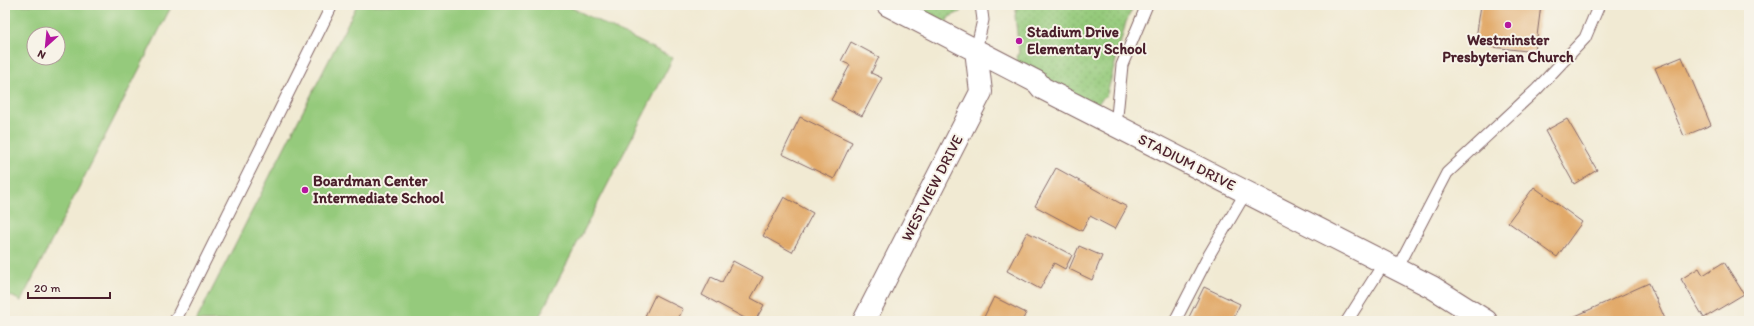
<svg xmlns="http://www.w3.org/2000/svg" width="1754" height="326" font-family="Itim,sans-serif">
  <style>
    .grass { fill: url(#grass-dots); stroke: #707453 }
    .pitch { fill: #95ca7b; stroke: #707453; fill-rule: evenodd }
    .building { fill: #e2aa6b }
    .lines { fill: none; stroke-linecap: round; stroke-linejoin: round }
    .service-casing { stroke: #846666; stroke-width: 13 }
    .minor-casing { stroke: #846666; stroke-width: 24 }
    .service { stroke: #fff; stroke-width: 11 }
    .minor { stroke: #fff; stroke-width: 22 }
    .poi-dot { fill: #b5179e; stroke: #f7f3e8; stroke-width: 1.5 }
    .labels { text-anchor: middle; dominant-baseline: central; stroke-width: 4; stroke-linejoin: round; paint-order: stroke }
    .poi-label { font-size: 15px; font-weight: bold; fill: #4a1f2b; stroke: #f7f3e8; text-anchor: start }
    .street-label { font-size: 15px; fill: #4a1f2b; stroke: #f7f3e8 }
  </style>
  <defs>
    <pattern id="grass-dots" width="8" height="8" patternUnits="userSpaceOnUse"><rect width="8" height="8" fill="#95ca7b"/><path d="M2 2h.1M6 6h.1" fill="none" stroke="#82ad6a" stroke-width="1.8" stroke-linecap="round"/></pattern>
  </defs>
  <rect width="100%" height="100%" fill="#f7f3e8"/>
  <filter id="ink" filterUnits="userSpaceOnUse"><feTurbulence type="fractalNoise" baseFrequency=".025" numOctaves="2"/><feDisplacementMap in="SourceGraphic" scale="8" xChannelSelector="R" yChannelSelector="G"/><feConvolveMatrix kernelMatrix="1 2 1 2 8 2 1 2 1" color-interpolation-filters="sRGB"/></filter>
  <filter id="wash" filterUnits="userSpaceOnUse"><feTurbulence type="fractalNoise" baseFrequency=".012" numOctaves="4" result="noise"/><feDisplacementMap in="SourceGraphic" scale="16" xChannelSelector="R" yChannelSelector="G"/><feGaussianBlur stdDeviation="0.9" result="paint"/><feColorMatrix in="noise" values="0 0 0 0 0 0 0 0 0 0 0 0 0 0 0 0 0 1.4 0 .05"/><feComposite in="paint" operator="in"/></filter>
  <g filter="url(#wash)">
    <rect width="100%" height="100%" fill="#f1ead3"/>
    <path class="grass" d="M 888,5 L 963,5 L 963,6 L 960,12 L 949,17 L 941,32 Z
      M 1017,5 L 1134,5 L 1126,22 L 1107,94 L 1089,112 L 1013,70 L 1019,52 L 1015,16 Z"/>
    <path class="pitch" d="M 5,5 L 172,5 L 21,301 L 5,293 ZM 34,34 L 58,34 L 58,58 L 34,58 Z
      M 357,5 L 566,5 L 673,58 L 537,321 L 196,321 Z"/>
    <g id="blocks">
      <path class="building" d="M 1481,5 L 1541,5 L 1535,52 L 1475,45 Z
        M 851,42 L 879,57 L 871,73 L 882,78 L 862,116 L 831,100 L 850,65 L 841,61 Z
        M 1682,57 L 1711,125 L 1684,136 L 1655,68 Z
        M 800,117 L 852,142 L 834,179 L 782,154 Z
        M 1567,119 L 1597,170 L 1574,184 L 1545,131 Z
        M 1056,168 L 1127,207 L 1115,229 L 1090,216 L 1082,231 L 1035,206 Z
        M 1534,187 L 1582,222 L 1557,257 L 1508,222 Z
        M 784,197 L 813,213 L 792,252 L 763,236 Z
        M 1027,232 L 1072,255 L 1065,269 L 1054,263 L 1040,289 L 1007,271 Z
        M 1079,246 L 1102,256 L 1092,280 L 1069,269 Z
        M 733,261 L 763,277 L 751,298 L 764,305 L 755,321 L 750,321 L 702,295 L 711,277 L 722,282 Z
        M 1724,262 L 1744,294 L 1704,318 L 1681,279 L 1699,268 L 1703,275 Z
        M 1649,283 L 1666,321 L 1572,321 L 1571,318 Z
        M 1204,287 L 1240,304 L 1232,321 L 1187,321 Z
        M 655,295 L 683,309 L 677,321 L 655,321 L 645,316 Z
        M 994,297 L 1026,313 L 1022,321 L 982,321 Z"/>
    </g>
  </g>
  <g filter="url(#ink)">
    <use href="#blocks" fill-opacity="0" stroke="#846666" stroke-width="1"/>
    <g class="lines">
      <defs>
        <path id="service" d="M 976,50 L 983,20 L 981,5
          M 1116,126 L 1122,65 L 1147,5
          M 1397,269 L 1447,173 L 1536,90 L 1585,38 L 1599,5
          M 175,321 L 332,5
          M 1175,321 L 1209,255 L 1246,192
          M 1347,321 L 1384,263"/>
        <path id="minor" d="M 888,5 L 1037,82 L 1042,88 L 1432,287 L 1486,321
          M 864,321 L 981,92 L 976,50"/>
      </defs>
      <use href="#service" class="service-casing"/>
      <use href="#minor" class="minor-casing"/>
      <use href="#service" class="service"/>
      <use href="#minor" class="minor"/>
    </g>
  </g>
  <g class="poi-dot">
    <circle cx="1508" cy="25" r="4"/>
    <circle cx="1019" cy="41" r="4"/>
    <circle cx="305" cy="190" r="4"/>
  </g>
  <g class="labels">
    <g class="poi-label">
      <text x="1027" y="32">Stadium Drive<tspan x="1027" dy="17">Elementary School</tspan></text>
      <text x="1508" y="40" text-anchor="middle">Westminster<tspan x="1508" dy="17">Presbyterian Church</tspan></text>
      <text x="313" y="181">Boardman Center<tspan x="313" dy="17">Intermediate School</tspan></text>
    </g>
    <g class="street-label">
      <text transform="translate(1187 162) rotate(27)">STADIUM DRIVE</text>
      <text transform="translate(932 188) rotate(-63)">WESTVIEW DRIVE</text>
    </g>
  </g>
  <rect width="1754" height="326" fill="none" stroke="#f7f3e8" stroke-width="20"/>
  <g transform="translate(46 46) rotate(207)"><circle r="19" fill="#f7f3e8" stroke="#b29e9c"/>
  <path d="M0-3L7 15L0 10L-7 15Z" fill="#b5179e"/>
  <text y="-6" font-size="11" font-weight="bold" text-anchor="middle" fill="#4a1f2b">N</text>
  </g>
  <path d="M28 292v6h82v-6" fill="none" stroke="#4a1f2b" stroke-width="2"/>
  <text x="34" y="292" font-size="12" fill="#4a1f2b" stroke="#f7f3e8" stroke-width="3" paint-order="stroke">20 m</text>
</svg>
